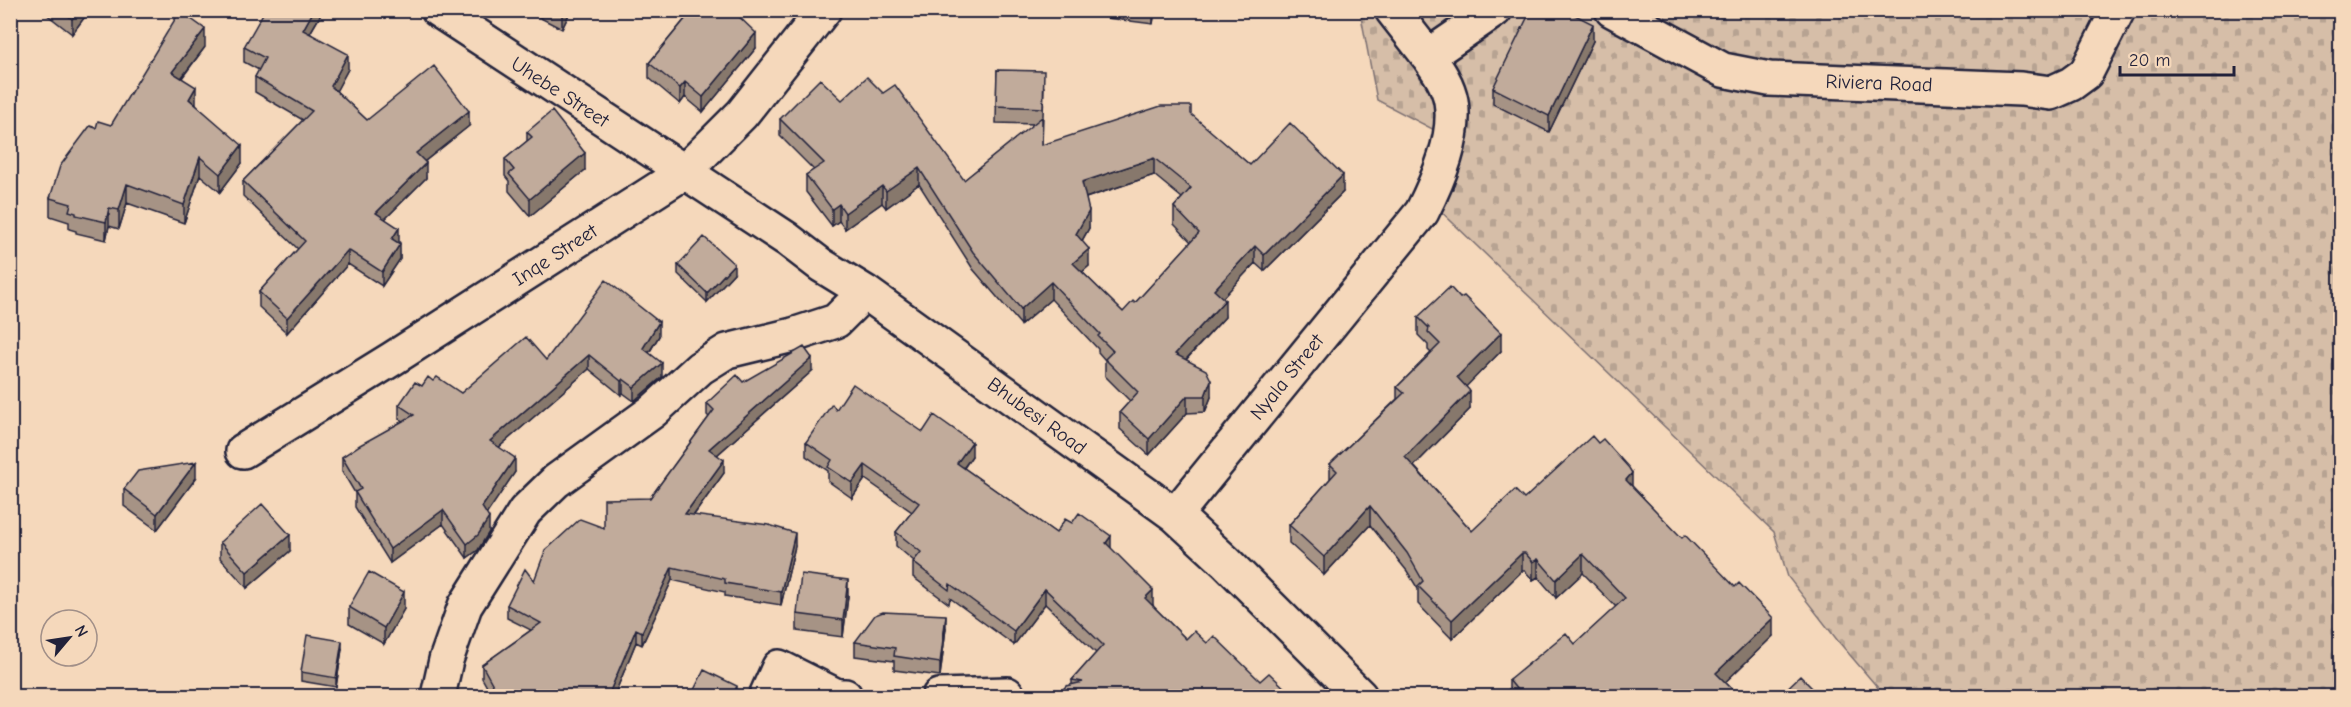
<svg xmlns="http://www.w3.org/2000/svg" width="2351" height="707" font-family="'Comic Neue',sans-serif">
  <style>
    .cemetery { fill: url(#cemetery-stones); stroke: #7c7072; stroke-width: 1.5 }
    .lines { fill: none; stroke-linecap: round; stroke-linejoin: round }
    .minor-casing { stroke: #22223b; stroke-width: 38 }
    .minor { stroke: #f5d8bb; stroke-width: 33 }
    .wall { fill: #a69385; stroke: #22223b; stroke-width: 1.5; fill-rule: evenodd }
    .shaded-wall { fill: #87786c; stroke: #22223b; stroke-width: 1.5 }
    .building { fill: #c1ab9b; stroke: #22223b; stroke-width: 1.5; fill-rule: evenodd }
    .labels { text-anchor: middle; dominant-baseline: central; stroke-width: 4.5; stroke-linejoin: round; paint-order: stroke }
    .street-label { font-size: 20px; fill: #22223b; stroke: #f5d8bb }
  </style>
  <defs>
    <pattern id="cemetery-stones" width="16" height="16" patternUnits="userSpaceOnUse" patternTransform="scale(1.5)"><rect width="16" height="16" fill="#d6bea8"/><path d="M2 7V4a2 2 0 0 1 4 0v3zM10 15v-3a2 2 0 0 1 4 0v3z" fill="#b7a392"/></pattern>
  </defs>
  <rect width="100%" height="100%" fill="#f5d8bb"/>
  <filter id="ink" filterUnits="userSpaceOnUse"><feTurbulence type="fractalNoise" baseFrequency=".0167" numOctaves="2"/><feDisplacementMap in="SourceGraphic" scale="12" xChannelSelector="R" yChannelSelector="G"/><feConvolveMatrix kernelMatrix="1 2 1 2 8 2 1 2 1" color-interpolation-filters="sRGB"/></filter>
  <g filter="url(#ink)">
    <path class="cemetery" d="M 1360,11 L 2340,11 L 2340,696 L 1885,696 L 1838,641 L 1788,577 L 1774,532 L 1425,196 L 1446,136 L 1377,100 Z"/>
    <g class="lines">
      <defs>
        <path id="minor" d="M 438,10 L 787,239 L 821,265 L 865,292 L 1175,515 L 1226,562 L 1360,696
          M 1392,10 L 1428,56 L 1495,10
          M 1612,10 L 1723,70 L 1769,79 L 2021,89 L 2051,93 L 2071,84 L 2086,73 L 2118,10
          M 243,451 L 392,359 L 683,173 L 742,114 L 824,10
          M 1175,515 L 1422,212 C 1438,180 1457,137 1451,101 C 1448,84 1437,69 1428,56
          M 438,696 L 446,660 L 465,606 L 525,511 L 556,481 L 653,411 L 700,368 L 727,351 L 793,335 L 836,321 L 865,292
          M 766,696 L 779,667 L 837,696 L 845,696
          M 939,696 L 1007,694"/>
      </defs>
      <use href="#minor" class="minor-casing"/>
      <use href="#minor" class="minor"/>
    </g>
    <path class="wall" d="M 41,10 L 90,10 L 72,34 Z
      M 105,10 L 116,10 L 113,15 Z
      M 320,10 L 320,16 L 310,33 L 348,69 L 336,91 L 367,120 L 469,126 L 424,162 L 426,178 L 385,219 L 399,243 L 400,259 L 382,286 L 348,264 L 287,333 L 259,307 L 259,292 L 298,249 L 243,196 L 243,181 L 303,120 L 255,92 L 255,77 L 259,70 L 244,62 L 244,47 Z
      M 525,10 L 571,10 L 562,29 Z
      M 927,10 L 938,10 L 936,14 Z
      M 1018,10 L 1030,10 L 1026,16 Z
      M 1107,10 L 1155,10 L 1153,24 L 1107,18 Z
      M 686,18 L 756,48 L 703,112 L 685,97 L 680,104 L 649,78 L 649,63 Z
      M 1593,41 L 1549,132 L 1493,104 L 1493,88 Z
      M 205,47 L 182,78 L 196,105 L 242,163 L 220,192 L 200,175 L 184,223 L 127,203 L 119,229 L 109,226 L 106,240 L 76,233 L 76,231 L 69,229 L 69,222 L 50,216 L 50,198 L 96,128 L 111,125 Z
      M 997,70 L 1044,87 L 1042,145 L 1191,115 L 1250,165 L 1343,192 L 1264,271 L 1255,263 L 1222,298 L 1225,317 L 1186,360 L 1211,397 L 1205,412 L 1187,413 L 1149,455 L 1120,429 L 1120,412 L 1130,401 L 1105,376 L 1105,360 L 1098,352 L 1098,349 L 1051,299 L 1021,325 L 973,269 L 919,184 L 886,208 L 882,203 L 845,229 L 839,221 L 832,226 L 806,192 L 806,175 L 814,170 L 780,136 L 780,119 L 842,100 L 964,180 L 1034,124 L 996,123 ZM 1154,175 L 1182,198 L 1174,207 L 1174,224 L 1191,242 L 1135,303 L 1123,312 L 1082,272 L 1089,266 L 1082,241 L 1089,228 L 1086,198 Z
      M 527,132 L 585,170 L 530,216 L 509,191 L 509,181 L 505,176 L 505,159 L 527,141 Z
      M 678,265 L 734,273 L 707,302 L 678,274 Z
      M 1418,317 L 1501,351 L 1466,386 L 1470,409 L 1414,466 L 1472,531 L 1524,499 L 1632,486 L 1773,636 L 1725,682 L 1739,696 L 1509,696 L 1509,680 L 1575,644 L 1616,607 L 1583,573 L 1556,598 L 1538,577 L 1533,580 L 1525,571 L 1522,571 L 1452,639 L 1418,604 L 1418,589 L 1407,571 L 1370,525 L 1324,575 L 1289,543 L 1289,525 L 1330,479 L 1330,464 L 1397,399 L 1397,387 L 1431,353 L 1428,350 L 1428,345 L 1418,335 Z
      M 659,336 L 649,353 L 662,377 L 634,401 L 623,393 L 621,395 L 589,369 L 499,447 L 515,472 L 486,514 L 489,532 L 478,550 L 467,558 L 443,524 L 390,563 L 355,507 L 355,493 L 342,471 L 342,457 L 403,421 L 399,419 L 399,405 L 422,386 L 433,381 L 461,393 L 546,360 Z
      M 812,371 L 717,455 L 724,473 L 694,515 L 795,546 L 781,605 L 725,596 L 725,592 L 672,580 L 642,645 L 636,642 L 614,696 L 492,696 L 482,678 L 482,665 L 531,630 L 507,618 L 507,605 L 534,581 L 604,527 L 650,498 L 709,417 L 707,415 L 707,403 L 743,382 Z
      M 836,410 L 923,432 L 972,456 L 964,468 L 1056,533 L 1111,549 L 1153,605 L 1152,605 L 1186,639 L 1207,643 L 1260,681 L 1293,696 L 1072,685 L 1072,680 L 1096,653 L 1045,604 L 1014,645 L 950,598 L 949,604 L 913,577 L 913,562 L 914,561 L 896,546 L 896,532 L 912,512 L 865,479 L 852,498 L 828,481 L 828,471 L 806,456 L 806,442 Z
      M 196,478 L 157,530 L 124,506 L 124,489 Z
      M 220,542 L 290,551 L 247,588 L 220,558 Z
      M 848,596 L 843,637 L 797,631 L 797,614 Z
      M 349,607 L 404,609 L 384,644 L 349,624 Z
      M 946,628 L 940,676 L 894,670 L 894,661 L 855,656 L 855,642 Z
      M 342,649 L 336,687 L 301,681 L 301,672 Z"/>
    <path class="shaded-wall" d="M 79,10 L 90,10 L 72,34 L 72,19 Z
      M 314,10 L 320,10 L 320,16 L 303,45 L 303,30 Z
      M 563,10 L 571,10 L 562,29 L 562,13 Z
      M 1026,10 L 1030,10 L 1026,16 Z
      M 1153,10 L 1155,10 L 1153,24 Z
      M 1593,24 L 1593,41 L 1549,132 L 1549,116 Z
      M 205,29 L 205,47 L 172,90 L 172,72 Z
      M 756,33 L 756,48 L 703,112 L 703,97 Z
      M 348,54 L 348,69 L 331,101 L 331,86 Z
      M 685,82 L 685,97 L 680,104 L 680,88 Z
      M 196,87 L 196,105 L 189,99 Z
      M 469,111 L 469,126 L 416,168 L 416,153 Z
      M 242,145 L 242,163 L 220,192 L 220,174 Z
      M 585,153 L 585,170 L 530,216 L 530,199 Z
      M 200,157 L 200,175 L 184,223 L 184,205 Z
      M 1154,158 L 1154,175 L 1082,199 L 1082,182 Z
      M 426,163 L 426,178 L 376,228 L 376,213 Z
      M 919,168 L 919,184 L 886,208 L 886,191 Z
      M 1343,175 L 1343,192 L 1264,271 L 1264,255 Z
      M 127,184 L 127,203 L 119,229 L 119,210 Z
      M 882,186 L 882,203 L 845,229 L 845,213 Z
      M 839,204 L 839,221 L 832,226 L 832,209 Z
      M 109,208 L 109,226 L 106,240 L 106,222 Z
      M 1089,211 L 1089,228 L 1076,251 L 1076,234 Z
      M 399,228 L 399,243 L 392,254 L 392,239 Z
      M 400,244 L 400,259 L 382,286 L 382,272 Z
      M 1255,246 L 1255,263 L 1214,307 L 1214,290 Z
      M 1089,249 L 1089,266 L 1073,280 L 1073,263 Z
      M 348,250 L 348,264 L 287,333 L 287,318 Z
      M 734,264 L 734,273 L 707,302 L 707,293 Z
      M 1051,282 L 1051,299 L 1021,325 L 1021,309 Z
      M 1225,300 L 1225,317 L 1175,371 L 1175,354 Z
      M 659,322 L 659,336 L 643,362 L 643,348 Z
      M 1501,333 L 1501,351 L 1457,396 L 1457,377 Z
      M 589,355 L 589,369 L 490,455 L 490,441 Z
      M 812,358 L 812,371 L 709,462 L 709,449 Z
      M 662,363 L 662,377 L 634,401 L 634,387 Z
      M 623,379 L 623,393 L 621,395 L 621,381 Z
      M 1211,380 L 1211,397 L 1205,412 L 1205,396 Z
      M 1470,391 L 1470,409 L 1405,475 L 1405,457 Z
      M 1187,396 L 1187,413 L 1149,455 L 1149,439 Z
      M 972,442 L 972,456 L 957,477 L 957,463 Z
      M 515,458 L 515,472 L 482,521 L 482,507 Z
      M 724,460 L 724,473 L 685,527 L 685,514 Z
      M 196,462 L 196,478 L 157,530 L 157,514 Z
      M 865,465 L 865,479 L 852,498 L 852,483 Z
      M 1632,473 L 1632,491 L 1626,480 Z
      M 1370,506 L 1370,525 L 1324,575 L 1324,557 Z
      M 443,510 L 443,524 L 390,563 L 390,549 Z
      M 489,518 L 489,532 L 478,550 L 467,558 L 467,544 Z
      M 795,533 L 795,546 L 781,605 L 781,592 Z
      M 290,535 L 290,551 L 247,588 L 247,572 Z
      M 1111,536 L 1111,550 L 1106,543 Z
      M 1522,553 L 1522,571 L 1452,639 L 1452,620 Z
      M 1583,554 L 1583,573 L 1556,598 L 1556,580 Z
      M 1538,559 L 1538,577 L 1533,580 L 1533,562 Z
      M 672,567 L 672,580 L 642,645 L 642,632 Z
      M 848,580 L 848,596 L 843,637 L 843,620 Z
      M 1045,589 L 1045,604 L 1014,645 L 1014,631 Z
      M 1153,590 L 1153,605 L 1145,613 L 1145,598 Z
      M 404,592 L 404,609 L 384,644 L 384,628 Z
      M 946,615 L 946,628 L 940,676 L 940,663 Z
      M 1773,618 L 1773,636 L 1716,691 L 1716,673 Z
      M 636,629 L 636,642 L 614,696 L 608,696 Z
      M 342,641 L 342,649 L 336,687 L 336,678 Z
      M 737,686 L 737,694 L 736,696 L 732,696 Z"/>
    <path class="building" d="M 61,10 L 79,10 L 72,19 Z
      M 265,10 L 314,10 L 303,30 L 348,54 L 331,86 L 367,120 L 434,66 L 469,111 L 416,153 L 426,163 L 376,213 L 399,228 L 392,239 L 400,244 L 382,272 L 348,250 L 287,318 L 259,292 L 305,241 L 243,181 L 312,111 L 255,77 L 265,58 L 244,47 Z
      M 689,10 L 732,10 L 756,33 L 703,97 L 685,82 L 680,88 L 649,63 L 686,18 Z
      M 1531,10 L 1565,10 L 1593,24 L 1549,116 L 1493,88 Z
      M 180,11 L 205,29 L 172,72 L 196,87 L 189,99 L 242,145 L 220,174 L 200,157 L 184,205 L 127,184 L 119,210 L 109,208 L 106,222 L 76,215 L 76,213 L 69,211 L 71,204 L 50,198 L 60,166 L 90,126 L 96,128 L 98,121 L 111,125 Z
      M 997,70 L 1044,71 L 1043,108 L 996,106 Z
      M 867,77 L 883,93 L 895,85 L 964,180 L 1042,117 L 1042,145 L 1161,106 L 1191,106 L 1191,114 L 1250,165 L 1290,123 L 1343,175 L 1264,255 L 1255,246 L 1214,290 L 1225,300 L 1175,354 L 1206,370 L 1211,380 L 1205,396 L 1187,396 L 1149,439 L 1120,412 L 1138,392 L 1105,359 L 1113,351 L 1098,336 L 1100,334 L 1051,282 L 1021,309 L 973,252 L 919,168 L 886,191 L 882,186 L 845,213 L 839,204 L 832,209 L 806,175 L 824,163 L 780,119 L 820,79 L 842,100 ZM 1154,158 L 1191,188 L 1174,207 L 1199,233 L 1135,303 L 1133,301 L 1123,312 L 1073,263 L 1089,249 L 1076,234 L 1089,211 L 1082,182 Z
      M 552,111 L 585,153 L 530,199 L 509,174 L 514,170 L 505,159 L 532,137 L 527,132 Z
      M 704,237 L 734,264 L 707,293 L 678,265 Z
      M 606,280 L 659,322 L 643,348 L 662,363 L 634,387 L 623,379 L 621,381 L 589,355 L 490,441 L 515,458 L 482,507 L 489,518 L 478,535 L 467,544 L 443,510 L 390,549 L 355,492 L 361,489 L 342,457 L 360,445 L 414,415 L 399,405 L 415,382 L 422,386 L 428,377 L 433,381 L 437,377 L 461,393 L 526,337 L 546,360 Z
      M 1450,287 L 1460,298 L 1464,296 L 1501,333 L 1457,377 L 1470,391 L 1405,457 L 1472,531 L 1515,490 L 1524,499 L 1592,436 L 1598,443 L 1603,439 L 1629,468 L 1632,473 L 1626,480 L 1682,538 L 1685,535 L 1735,587 L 1739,583 L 1773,618 L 1716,673 L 1739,696 L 1522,696 L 1509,680 L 1566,633 L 1575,644 L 1625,598 L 1583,554 L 1556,580 L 1538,559 L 1533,562 L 1525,553 L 1522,553 L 1452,620 L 1418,586 L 1423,581 L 1407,553 L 1370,506 L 1324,557 L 1289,525 L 1337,471 L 1330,464 L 1404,393 L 1397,387 L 1440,344 L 1428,332 L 1429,328 L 1418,317 Z
      M 804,347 L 812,358 L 709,449 L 724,460 L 685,514 L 769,525 L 795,533 L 781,592 L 725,583 L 725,579 L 672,567 L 642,632 L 636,629 L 608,696 L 499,696 L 482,665 L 541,623 L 507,605 L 525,569 L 534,581 L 545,551 L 580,519 L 604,528 L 604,499 L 650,498 L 714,410 L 707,403 L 737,375 L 743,382 Z
      M 853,384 L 923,432 L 934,415 L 972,442 L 957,463 L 1056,533 L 1065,519 L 1072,523 L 1079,513 L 1111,536 L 1106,543 L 1153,590 L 1145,598 L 1186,639 L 1194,631 L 1207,643 L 1214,636 L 1260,681 L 1269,673 L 1293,696 L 1057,696 L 1066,686 L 1083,682 L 1072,680 L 1103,645 L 1045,589 L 1014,631 L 950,584 L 949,590 L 913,562 L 921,552 L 896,532 L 919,503 L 865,465 L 852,483 L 828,467 L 832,460 L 806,442 L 832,404 L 836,410 Z
      M 196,462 L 157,514 L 124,489 L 138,471 Z
      M 262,504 L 290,535 L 247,572 L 220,542 Z
      M 369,572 L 404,592 L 384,628 L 349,607 Z
      M 801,574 L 848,580 L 843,620 L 797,614 Z
      M 883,612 L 946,615 L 940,663 L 894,656 L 895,648 L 855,642 L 875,615 Z
      M 307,635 L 342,641 L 336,678 L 301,672 Z
      M 704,670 L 737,686 L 732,696 L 691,696 Z
      M 1800,676 L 1820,696 L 1779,696 Z"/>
  </g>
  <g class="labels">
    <g class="street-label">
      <text transform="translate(1879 83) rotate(2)">Riviera Road</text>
      <text transform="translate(560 92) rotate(33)">Uhebe Street</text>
      <text transform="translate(555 255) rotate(-33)">Inqe Street</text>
      <text transform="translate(1287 377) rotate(-51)">Nyala Street</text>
      <text transform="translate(1037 416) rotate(36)">Bhubesi Road</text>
    </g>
  </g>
  <rect width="2351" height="707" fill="none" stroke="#f5d8bb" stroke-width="36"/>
  <rect x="18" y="18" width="2315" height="671" fill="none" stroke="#22223b" stroke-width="2" filter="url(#ink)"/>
  <g transform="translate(69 638) rotate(61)"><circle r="28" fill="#f5d8bb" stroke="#a18f88" stroke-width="1.5"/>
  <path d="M0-4.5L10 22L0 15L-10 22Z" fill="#22223b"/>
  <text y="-9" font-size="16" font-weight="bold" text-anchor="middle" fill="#22223b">N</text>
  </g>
  <path d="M2120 66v9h114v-9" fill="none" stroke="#22223b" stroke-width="3"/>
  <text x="2129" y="66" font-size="18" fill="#22223b" stroke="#f5d8bb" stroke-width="4.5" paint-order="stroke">20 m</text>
</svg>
